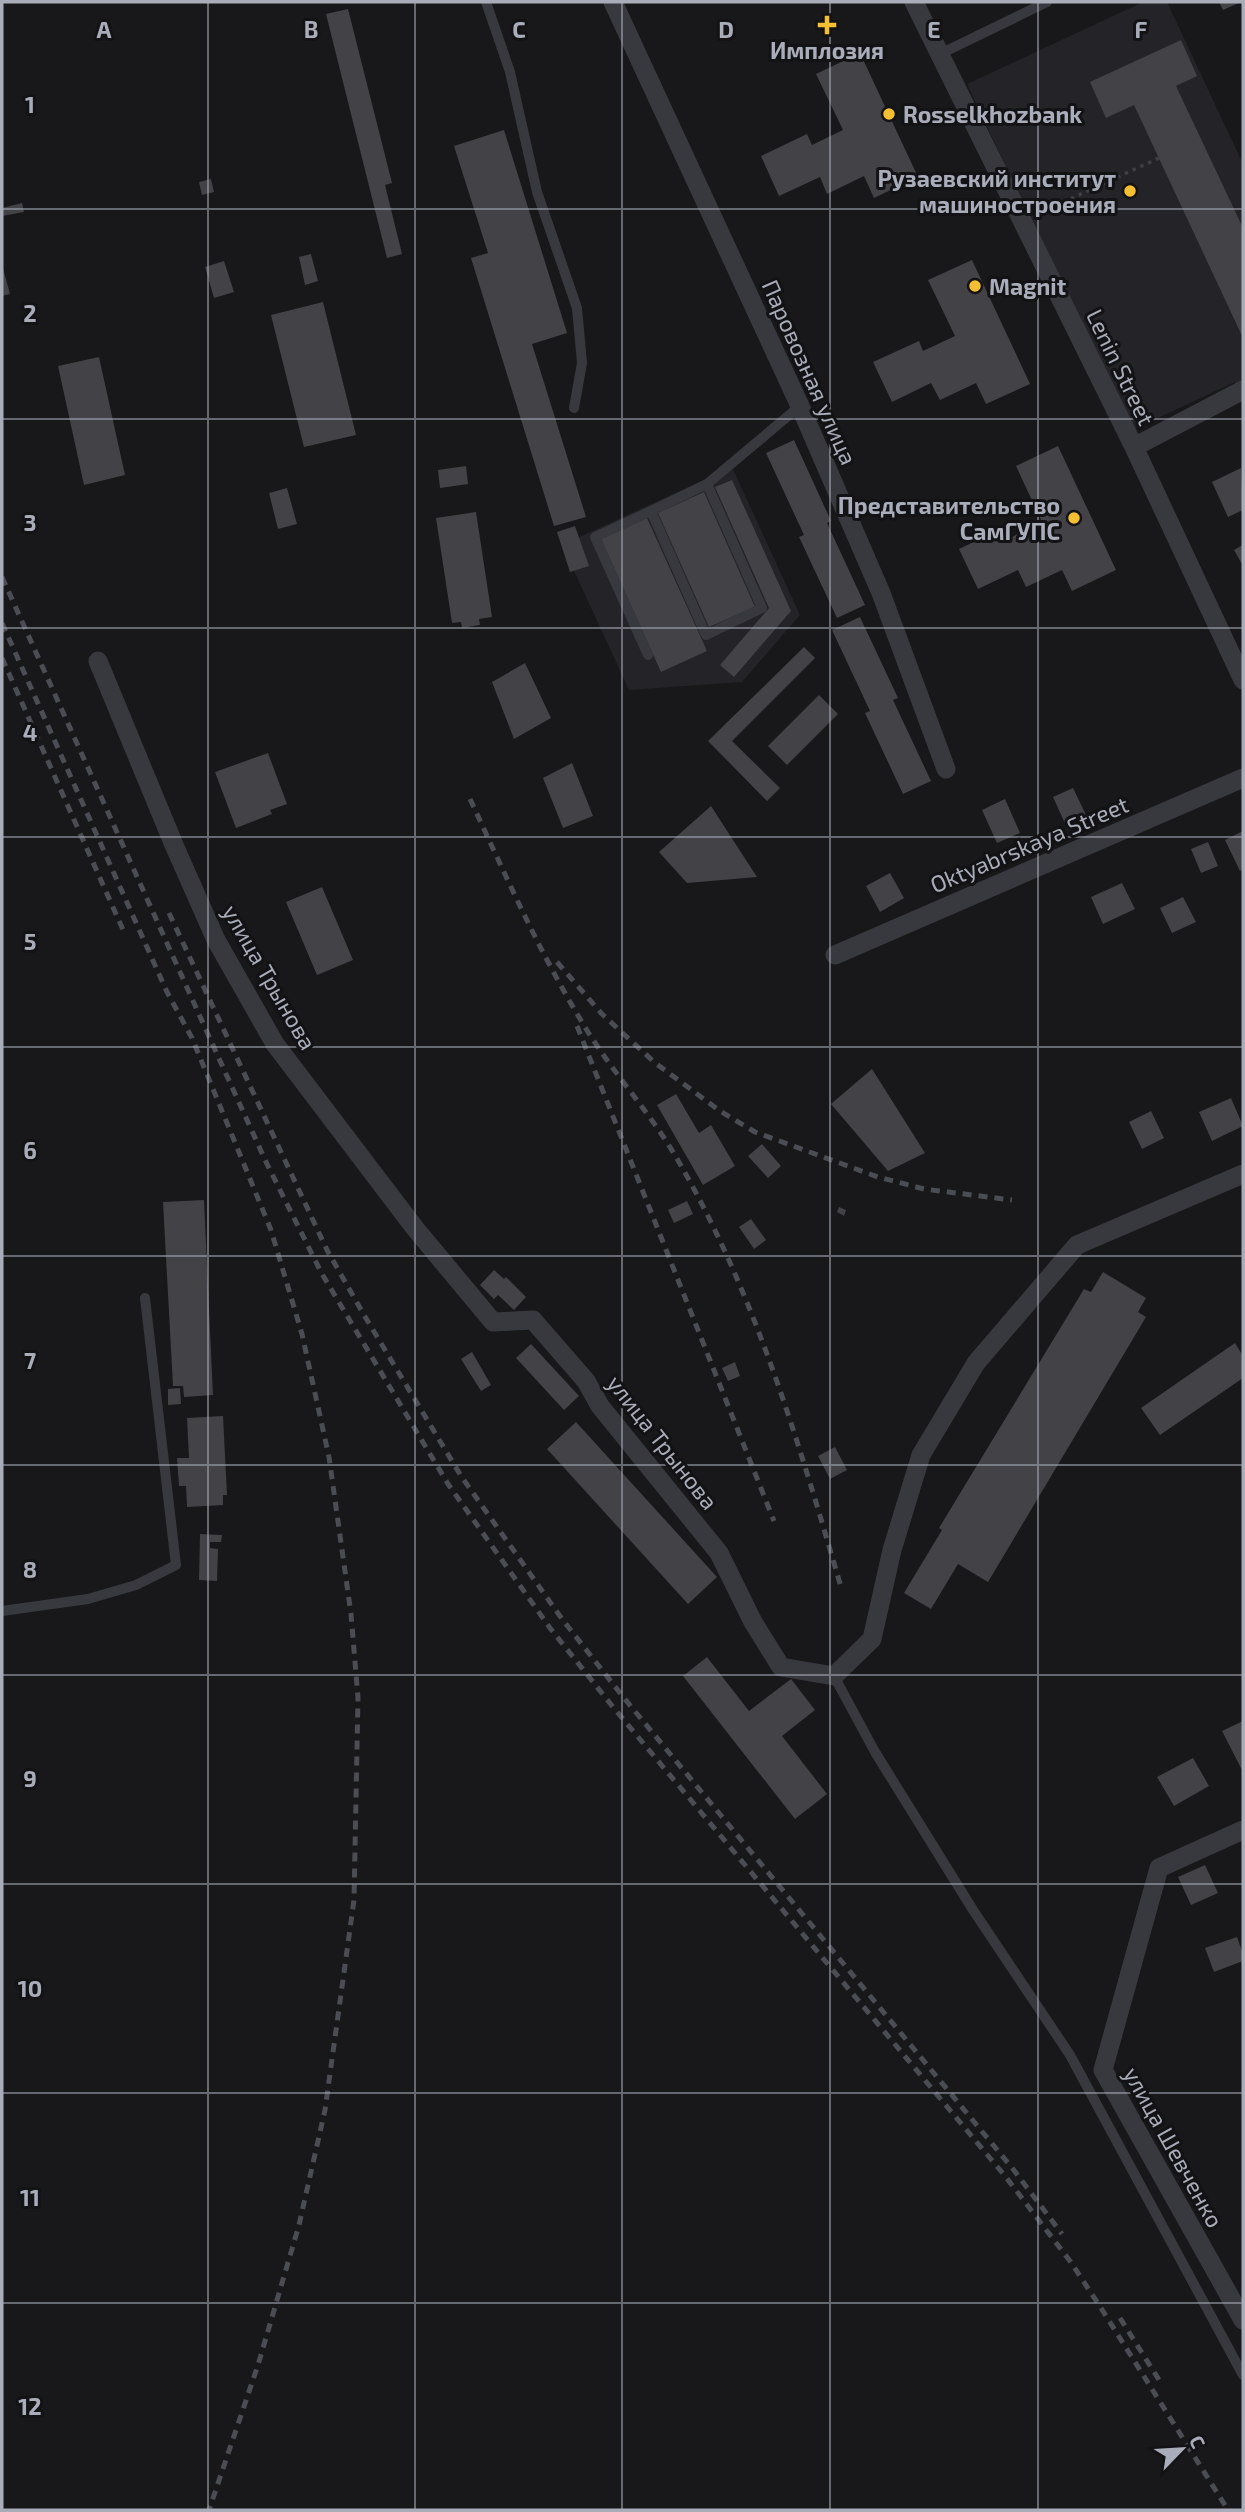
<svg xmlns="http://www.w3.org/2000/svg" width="1245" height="2512" font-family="'Exo 2',sans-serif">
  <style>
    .built { fill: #242327 }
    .building { fill: #424247 }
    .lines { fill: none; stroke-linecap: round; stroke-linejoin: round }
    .path { stroke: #3e4046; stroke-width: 3.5; stroke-dasharray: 3.5 5; stroke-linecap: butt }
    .lane { stroke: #38393f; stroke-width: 10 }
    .street { stroke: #38393f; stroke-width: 19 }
    .rail { stroke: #4b4d54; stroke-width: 5; stroke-dasharray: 9 7; stroke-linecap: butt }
    .grid { fill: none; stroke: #a9adba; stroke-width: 2; stroke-opacity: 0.55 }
    .poi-dot { fill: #f5bf34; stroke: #131215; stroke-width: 2.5 }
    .labels { text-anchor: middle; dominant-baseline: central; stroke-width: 6; stroke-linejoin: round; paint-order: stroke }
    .poi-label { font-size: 23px; font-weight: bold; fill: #a9adba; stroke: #131215; text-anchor: start }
    .street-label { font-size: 23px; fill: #a9adba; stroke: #131215 }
    .grid-label { font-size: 23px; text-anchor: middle; font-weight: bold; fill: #a9adba; stroke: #131215; stroke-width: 6; stroke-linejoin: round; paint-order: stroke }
  </style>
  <rect width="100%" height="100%" fill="#18171a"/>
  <path class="built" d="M 1143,2 L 1167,2 L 1243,164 L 1243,400 L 1235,382 L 1130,431 L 967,84 Z
    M 732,467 L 800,615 L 742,682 L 629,690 L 562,545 Z"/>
  <path class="building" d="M 1219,2 L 1241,2 L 1223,10 Z
    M 348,9 L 392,183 L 385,185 L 402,254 L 387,258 L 326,14 Z
    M 1181,40 L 1197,76 L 1176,86 L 1243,228 L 1243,338 L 1134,105 L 1106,118 L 1090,82 Z
    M 860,53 L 918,177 L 874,198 L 864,176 L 827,194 L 820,177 L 779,196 L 761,156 L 807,134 L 812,145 L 843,130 L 816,74 Z
    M 504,130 L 567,333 L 532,344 L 586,517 L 554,526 L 471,258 L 488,253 L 454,146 Z
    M 211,179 L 214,192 L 202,195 L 199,182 Z
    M 22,203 L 24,212 L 2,216 L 2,208 Z
    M 311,254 L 318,281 L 305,285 L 299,257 Z
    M 972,260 L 1030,384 L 986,404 L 976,383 L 940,400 L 931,383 L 892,402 L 873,362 L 919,341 L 923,351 L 955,336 L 928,280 Z
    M 224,261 L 234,292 L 214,298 L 205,267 Z
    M 3,268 L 10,294 L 2,296 L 2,269 Z
    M 323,302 L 356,435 L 304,447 L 271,315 Z
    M 99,357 L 125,475 L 84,485 L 58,366 Z
    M 794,440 L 831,521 L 827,523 L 865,605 L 837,618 L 799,537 L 804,535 L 766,453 Z
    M 1058,446 L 1116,570 L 1072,591 L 1062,570 L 1026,587 L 1018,570 L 978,589 L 959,549 L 1005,527 L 1010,538 L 1042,522 L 1016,466 Z
    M 466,466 L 468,484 L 440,488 L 438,470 Z
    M 1241,468 L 1243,510 L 1228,517 L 1212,482 Z
    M 732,480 L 791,611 L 734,677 L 720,665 L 769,608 L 715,487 Z
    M 287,488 L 297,524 L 278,529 L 269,493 Z
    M 704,492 L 755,607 L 709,627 L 658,513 Z
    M 476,512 L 492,617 L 479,619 L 480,625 L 462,628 L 461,622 L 452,623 L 436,518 Z
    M 647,518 L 707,651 L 661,672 L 601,539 Z
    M 575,526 L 589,566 L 570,572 L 557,532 Z
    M 1243,545 L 1243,566 L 1234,550 Z
    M 860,617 L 898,698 L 893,700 L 931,781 L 903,794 L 865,713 L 870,711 L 832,630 Z
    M 804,647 L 815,658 L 732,741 L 780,788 L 767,801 L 708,741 Z
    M 525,663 L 551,718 L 514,739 L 492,682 Z
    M 819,695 L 838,714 L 787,765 L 768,746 Z
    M 268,753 L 287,804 L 270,810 L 272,814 L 236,828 L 215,772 Z
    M 572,763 L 593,816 L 563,828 L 543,778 Z
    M 1073,788 L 1089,821 L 1068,830 L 1053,797 Z
    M 1005,799 L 1020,833 L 997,843 L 982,810 Z
    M 711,806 L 757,877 L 687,883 L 659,852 Z
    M 1243,831 L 1243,869 L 1240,871 L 1225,840 Z
    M 1208,842 L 1218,866 L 1201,873 L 1191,849 Z
    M 890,873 L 904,898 L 880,912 L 866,886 Z
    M 1122,883 L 1135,909 L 1103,924 L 1091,897 Z
    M 322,887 L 353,960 L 317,975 L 286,902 Z
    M 1183,897 L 1196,922 L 1172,933 L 1160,908 Z
    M 872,1069 L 925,1153 L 888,1171 L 831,1104 Z
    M 676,1094 L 699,1133 L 711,1125 L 735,1166 L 703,1185 L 657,1105 Z
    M 1231,1098 L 1243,1126 L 1212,1141 L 1199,1112 Z
    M 1151,1111 L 1164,1138 L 1142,1149 L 1129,1122 Z
    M 762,1144 L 781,1166 L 768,1178 L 748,1156 Z
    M 204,1200 L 213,1395 L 184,1397 L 183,1386 L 173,1386 L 163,1202 Z
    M 687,1201 L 693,1214 L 674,1223 L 668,1210 Z
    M 839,1207 L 846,1210 L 844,1216 L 837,1212 Z
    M 751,1219 L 766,1240 L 754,1249 L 739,1227 Z
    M 494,1270 L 504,1279 L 506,1277 L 526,1297 L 514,1310 L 498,1295 L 494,1299 L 480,1285 Z
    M 1103,1272 L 1146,1298 L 1138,1312 L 1146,1317 L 988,1582 L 958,1564 L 931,1609 L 904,1593 L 942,1530 L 939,1528 L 1084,1289 L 1091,1292 Z
    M 1235,1343 L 1243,1356 L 1243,1378 L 1160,1435 L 1141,1408 Z
    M 531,1344 L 579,1396 L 564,1410 L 516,1358 Z
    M 472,1352 L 491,1385 L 481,1391 L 461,1359 Z
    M 735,1362 L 740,1376 L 728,1381 L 722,1368 Z
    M 180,1388 L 181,1404 L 168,1405 L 168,1389 Z
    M 223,1416 L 227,1495 L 223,1495 L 223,1505 L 187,1507 L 186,1486 L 179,1486 L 177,1458 L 189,1458 L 187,1418 Z
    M 576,1422 L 717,1577 L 688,1604 L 547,1449 Z
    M 835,1447 L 847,1470 L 830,1479 L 818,1456 Z
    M 200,1534 L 222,1535 L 221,1542 L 210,1542 L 210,1548 L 218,1549 L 217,1581 L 199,1580 Z
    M 707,1657 L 749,1711 L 791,1679 L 815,1710 L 782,1736 L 827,1794 L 795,1819 L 683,1676 Z
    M 1243,1721 L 1243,1772 L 1222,1731 Z
    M 1193,1758 L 1209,1786 L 1174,1806 L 1157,1777 Z
    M 1205,1865 L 1218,1893 L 1191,1905 L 1178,1877 Z
    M 1237,1937 L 1243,1954 L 1243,1961 L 1214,1972 L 1205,1948 Z"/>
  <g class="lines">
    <path class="path" d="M 1040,213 L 1159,158"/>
    <path class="lane" d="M 486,2 L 510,72 L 537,192 L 577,308 L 582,363 L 574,408
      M 940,54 L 1047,2
      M 707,484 L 651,511 L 706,635 L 762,608 L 707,484 L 800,406
      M 648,655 L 595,537 L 651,511
      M 2,1611 L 88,1599 L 136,1585 L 176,1565 L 145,1298
      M 834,1676 L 875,1752 L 973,1910 L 1070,2055 L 1243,2375"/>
    <path class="street" d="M 613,2 L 800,406 L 881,593 L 946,769
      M 914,2 L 1134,447 L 1243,680
      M 1134,447 L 1243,390
      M 98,661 L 174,845 L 216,940 L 275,1044 L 414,1227 L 493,1322 L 533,1320 L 586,1381 L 600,1406 L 719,1553 L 753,1622 L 781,1667 L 834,1676 L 872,1639 L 892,1550 L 921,1455 L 976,1363 L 1077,1245 L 1243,1174
      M 835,955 L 1243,778
      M 1243,1830 L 1159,1868 L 1103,2070 L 1243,2320"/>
    <path class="rail" d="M 2,577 L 216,1052 L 267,1164 L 322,1274 L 448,1484 L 550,1628 L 613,1707 L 1005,2176 L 1070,2261 L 1101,2308 L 1228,2510
      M 2,623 L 167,992 L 192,1038 L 271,1230 L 302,1334 L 329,1457 L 351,1614 L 358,1698 L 354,1900 L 325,2110 L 299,2225 L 258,2365 L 209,2510
      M 2,658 L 124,932
      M 470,799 C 506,876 540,954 585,1027 C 612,1072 649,1111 676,1157 C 754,1290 798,1440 841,1587
      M 169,913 L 327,1250 L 364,1315 L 461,1476 L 562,1619 L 624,1698 L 1013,2169 L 1062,2234
      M 557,962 L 602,1014 L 654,1062 L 720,1111 L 755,1132 L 878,1177 L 924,1189 L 1012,1200
      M 577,1026 L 774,1521
      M 1120,2318 L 1161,2383"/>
  </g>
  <path class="grid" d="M 208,2 L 208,2510M 415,2 L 415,2510M 622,2 L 622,2510M 830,2 L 830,2510M 1038,2 L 1038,2510M 2,209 L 1243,209M 2,419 L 1243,419M 2,628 L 1243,628M 2,837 L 1243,837M 2,1047 L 1243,1047M 2,1256 L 1243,1256M 2,1465 L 1243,1465M 2,1675 L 1243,1675M 2,1884 L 1243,1884M 2,2093 L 1243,2093M 2,2303 L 1243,2303"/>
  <g class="poi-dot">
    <path d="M823.5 14.5h7v7h7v7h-7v7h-7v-7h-7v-7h7z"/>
    <circle cx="889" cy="114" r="7"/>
    <circle cx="1130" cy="191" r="7"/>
    <circle cx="975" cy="286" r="7"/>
    <circle cx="1074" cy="518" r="7"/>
  </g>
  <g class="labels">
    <g class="poi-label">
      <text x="827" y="50" text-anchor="middle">Имплозия</text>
      <text x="903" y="114">Rosselkhozbank</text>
      <text x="1116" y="178" text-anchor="end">Рузаевский институт<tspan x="1116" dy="26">машиностроения</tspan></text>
      <text x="989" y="286">Magnit</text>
      <text x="1060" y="505" text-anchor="end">Представительство<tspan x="1060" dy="26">СамГУПС</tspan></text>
    </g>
    <g class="street-label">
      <text transform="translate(1121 367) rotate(64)">Lenin Street</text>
      <text transform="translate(810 372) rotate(66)">Паровозная улица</text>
      <text transform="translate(1029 844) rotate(-23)">Oktyabrskaya Street</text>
      <text transform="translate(270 977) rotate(60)">улица Трынова</text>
      <text transform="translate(663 1442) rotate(52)">улица Трынова</text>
      <text transform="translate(1174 2147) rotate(61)">улица Шевченко</text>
    </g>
  </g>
  <g class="grid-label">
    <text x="104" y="38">A</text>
    <text x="311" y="38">B</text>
    <text x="519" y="38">C</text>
    <text x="726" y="38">D</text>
    <text x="934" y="38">E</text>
    <text x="1141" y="38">F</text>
    <text x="30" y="113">1</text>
    <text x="30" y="322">2</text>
    <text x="30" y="531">3</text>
    <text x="30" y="741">4</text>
    <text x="30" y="950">5</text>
    <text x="30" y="1159">6</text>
    <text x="30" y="1369">7</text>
    <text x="30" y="1578">8</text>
    <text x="30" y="1787">9</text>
    <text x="30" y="1997">10</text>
    <text x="30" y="2206">11</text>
    <text x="30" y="2415">12</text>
  </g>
  <rect width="1245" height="2512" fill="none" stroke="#a9adba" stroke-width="7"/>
  <g transform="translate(1182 2449) rotate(65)" stroke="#131215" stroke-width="5" paint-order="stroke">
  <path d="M0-5L12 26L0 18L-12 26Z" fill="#a9adba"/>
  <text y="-10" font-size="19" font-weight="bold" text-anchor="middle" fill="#a9adba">С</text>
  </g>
</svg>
